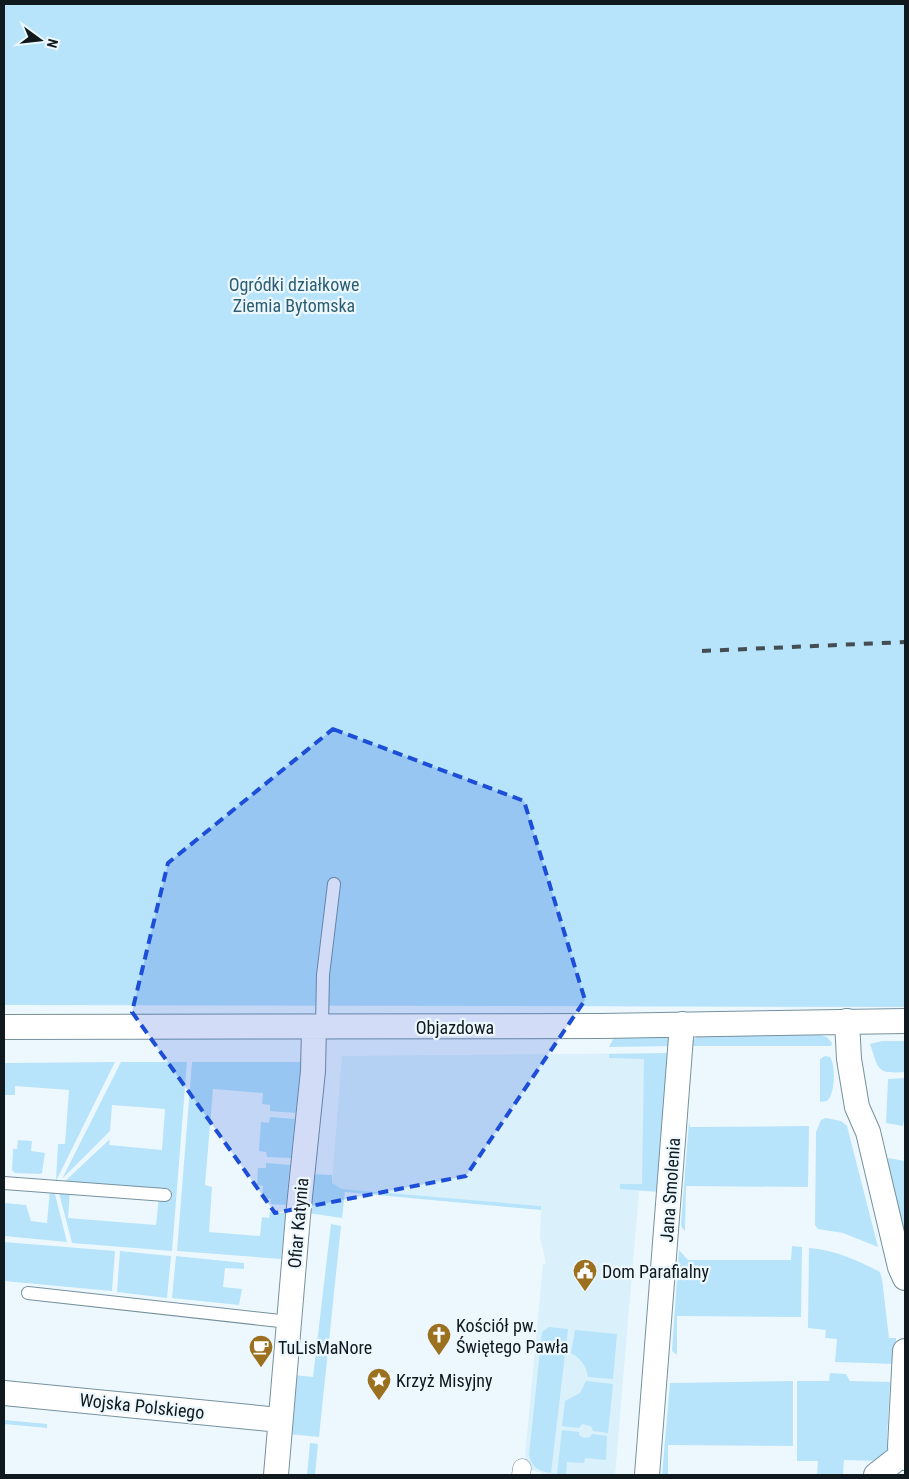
<svg xmlns="http://www.w3.org/2000/svg" width="909" height="1479" font-family="'Roboto Condensed',sans-serif">
  <style>
    .built { fill: #daf0fb }
    .green { fill: #b7e4fa }
    .lines { fill: none; stroke-linecap: round; stroke-linejoin: round }
    .service-casing { stroke: #76919e; stroke-width: 14 }
    .pedestrian-casing { stroke: #76919e; stroke-width: 19 }
    .minor-casing { stroke: #76919e; stroke-width: 26 }
    .service { stroke: #fff; stroke-width: 12 }
    .pedestrian { stroke: #fff; stroke-width: 18 }
    .minor { stroke: #fff; stroke-width: 24 }
    .rail { stroke: #434d52; stroke-width: 4; stroke-dasharray: 9 9; stroke-linecap: butt }
    .marked { fill: #1d4ed8; fill-opacity: 0.2; stroke: #1d4ed8; stroke-width: 4; stroke-dasharray: 10 6; stroke-linejoin: round }
    .labels { text-anchor: middle; dominant-baseline: central; stroke-width: 4.5; stroke-linejoin: round; paint-order: stroke }
    .park-label { font-size: 18px; fill: #2c5e73; stroke: #edf8fe }
    .street-label { font-size: 18px; fill: #0f191e; stroke: #edf8fe }
    .poi-label { font-size: 18px; fill: #0f191e; stroke: #edf8fe; text-anchor: start }
  </style>
  <rect width="100%" height="100%" fill="#edf8fe"/>
  <path class="built" d="M 673,1053 L 663,1192 L 639,1191 L 615,1475 L 542,1475 L 542,1473 L 532,1470 L 527,1465 L 525,1456 L 543,1264 L 546,1264 L 540,1237 L 541,1206 L 342,1189 L 332,1183 L 342,1056 Z"/>
  <path class="green" d="M 4,4 L 905,4 L 905,1007 L 4,1005 Z
    M 703,1034 L 820,1035 L 827,1037 L 832,1043 L 831,1046 L 690,1046 L 694,1039 Z
    M 668,1036 L 672,1039 L 675,1046 L 609,1047 L 614,1037 Z
    M 882,1041 L 905,1041 L 905,1072 C 876,1074 879,1070 870,1044 Z
    M 673,1053 L 663,1192 L 620,1189 L 620,1184 L 642,1184 L 644,1059 L 609,1058 L 609,1054 Z
    M 825,1056 L 830,1057 C 836,1065 835,1095 827,1101 L 820,1102 L 820,1059 Z
    M 115,1062 L 56,1181 L 58,1144 L 65,1144 L 69,1090 L 15,1086 L 15,1095 L 4,1095 L 4,1063 Z
    M 121,1062 L 187,1062 L 172,1251 L 72,1243 L 58,1189 L 70,1190 L 68,1218 L 156,1225 L 159,1197 L 63,1183 L 110,1139 L 109,1145 L 162,1150 L 165,1109 L 112,1105 L 110,1131 L 62,1179 Z
    M 192,1062 L 301,1062 L 296,1113 L 270,1111 L 270,1105 L 262,1104 L 263,1093 L 213,1089 L 205,1185 L 212,1187 L 209,1232 L 260,1236 L 262,1217 L 269,1218 L 270,1212 L 286,1213 L 281,1259 L 177,1251 Z
    M 905,1078 L 905,1114 L 903,1126 L 886,1123 L 888,1079 Z
    M 270,1117 L 295,1119 L 291,1158 L 267,1157 L 266,1152 L 259,1151 L 261,1122 L 269,1123 Z
    M 826,1118 L 841,1121 L 847,1126 L 878,1247 L 843,1233 L 818,1229 L 815,1225 L 816,1132 L 821,1120 Z
    M 689,1121 L 690,1127 L 809,1126 L 808,1187 L 686,1186 L 685,1231 L 682,1228 L 681,1224 Z
    M 18,1140 L 32,1141 L 31,1151 L 45,1153 L 42,1173 L 40,1174 L 15,1173 L 12,1170 L 13,1149 L 17,1149 Z
    M 888,1158 L 905,1161 L 905,1255 L 889,1170 Z
    M 266,1163 L 290,1165 L 286,1205 L 270,1204 L 271,1199 L 262,1198 L 263,1186 L 257,1185 L 258,1168 L 266,1168 Z
    M 312,1174 L 332,1175 L 332,1183 L 342,1189 L 541,1206 L 541,1210 L 345,1192 L 342,1218 L 308,1213 Z
    M 50,1189 L 54,1190 L 67,1242 L 4,1236 L 4,1203 L 26,1205 L 31,1221 L 47,1223 Z
    M 331,1224 L 341,1226 L 319,1437 L 279,1433 L 284,1374 L 313,1377 Z
    M 4,1242 L 115,1251 L 112,1291 L 4,1281 Z
    M 792,1246 L 802,1247 L 801,1317 L 677,1316 L 677,1355 L 672,1351 L 679,1250 L 688,1260 L 791,1260 Z
    M 809,1248 C 835,1250 857,1260 880,1272 L 882,1279 L 889,1338 L 896,1338 L 895,1364 L 835,1362 L 837,1339 L 825,1338 L 826,1330 L 808,1328 Z
    M 120,1251 L 171,1256 L 167,1298 L 117,1292 Z
    M 176,1256 L 244,1263 L 244,1269 L 225,1268 L 223,1287 L 242,1289 L 239,1305 L 172,1298 Z
    M 549,1327 L 568,1329 L 551,1473 C 539,1471 532,1468 529,1455 L 542,1332 Z
    M 575,1330 L 617,1334 L 613,1379 L 588,1377 C 586,1365 581,1359 571,1353 Z
    M 830,1373 L 846,1374 L 850,1381 L 890,1382 L 887,1439 L 894,1443 L 881,1461 L 844,1460 L 843,1475 L 817,1475 L 818,1461 L 797,1461 L 797,1381 L 829,1381 Z
    M 586,1381 L 613,1384 L 608,1433 L 593,1431 L 591,1426 L 582,1424 L 579,1428 L 562,1426 L 565,1401 L 580,1393 Z
    M 793,1381 L 793,1446 L 668,1445 L 668,1475 L 662,1475 L 670,1383 Z
    M 4,1420 L 47,1424 L 47,1428 L 4,1424 Z
    M 562,1430 L 579,1432 L 579,1435 L 584,1438 L 590,1437 L 592,1434 L 607,1436 L 606,1460 L 585,1458 L 584,1463 L 567,1462 L 566,1475 L 557,1474 Z
    M 310,1443 L 318,1444 L 315,1475 L 307,1475 Z"/>
  <g class="lines">
    <defs>
      <path id="service" d="M 322,1026 L 323,975 L 334,884
        M 4,1183 L 165,1195
        M 28,1293 L 289,1322"/>
      <path id="pedestrian" d="M 521,1475 L 522,1468"/>
      <path id="minor" d="M 847,1021 L 849,1059 L 857,1107 L 868,1132 L 900,1267 L 905,1278
        M 4,1027 L 601,1026 L 905,1021
        M 905,1351 L 900,1447 L 905,1458
        M 4,1393 L 280,1420
        M 276,1475 L 298,1216 L 313,1071 L 314,1027
        M 647,1475 L 682,1024
        M 876,1475 L 903,1454"/>
    </defs>
    <use href="#service" class="service-casing"/>
    <use href="#pedestrian" class="pedestrian-casing"/>
    <use href="#minor" class="minor-casing"/>
    <use href="#service" class="service"/>
    <use href="#pedestrian" class="pedestrian"/>
    <use href="#minor" class="minor"/>
    <path class="rail" d="M 702,651 L 905,642"/>
  </g>
  <path class="marked" d="M 333,729 L 524,801 L 585,1000 L 466,1176 L 275,1213 L 132,1012 L 168,863 Z"/>
  <defs>
    <symbol id="civic-pin" viewBox="-11 -11 22 30"><path d="M0 17L-7.5 6A9.5 9.5 0 1 1 7.5 6Z" fill="#9b701f" stroke="#edf8fe"/><path d="M-.6-6.5H3V-4.5H.6V-3L4-1V1h2V6H-6V1h2V-1L-.6-3ZM-1.2 2.5V6h2.4V2.5Z" fill="#fff"/></symbol>
    <symbol id="church-pin" viewBox="-11 -11 22 30"><path d="M0 17L-7.5 6A9.5 9.5 0 1 1 7.5 6Z" fill="#9b701f" stroke="#edf8fe"/><path d="M-1.2-6h2.4v3.5h3.3v2.4h-3.3V6h-2.4V-.1h-3.3v-2.4h3.3Z" fill="#fff"/></symbol>
    <symbol id="cafe-pin" viewBox="-11 -11 22 30"><path d="M0 17L-7.5 6A9.5 9.5 0 1 1 7.5 6Z" fill="#9b701f" stroke="#edf8fe"/><path d="M-5.5-4.5H6V0H3Q3 3.5 0 3.5H-2.5Q-5.5 3.5-5.5 0ZM3-3.2v2h1.7v-2ZM-6 4.5H4V6H-6Z" fill="#fff"/></symbol>
    <symbol id="sight-pin" viewBox="-11 -11 22 30"><path d="M0 17L-7.5 6A9.5 9.5 0 1 1 7.5 6Z" fill="#9b701f" stroke="#edf8fe"/><path d="M0-6L1.8-2.2L6-1.7L2.9 1.2L3.7 5.4L0 3.3L-3.7 5.4L-2.9 1.2L-6-1.7L-1.8-2.2Z" fill="#fff"/></symbol>
  </defs>
  <g fill-rule="evenodd">
    <use href="#civic-pin" x="571" y="1257" width="28" height="38"/>
    <use href="#church-pin" x="425" y="1321" width="28" height="38"/>
    <use href="#cafe-pin" x="247" y="1333" width="28" height="38"/>
    <use href="#sight-pin" x="365" y="1366" width="28" height="38"/>
  </g>
  <g class="labels">
    <g class="park-label">
      <text x="294" y="284">Ogródki działkowe<tspan x="294" dy="21">Ziemia Bytomska</tspan></text>
    </g>
    <g class="street-label">
      <text x="455" y="1027">Objazdowa</text>
      <text transform="translate(670 1190) rotate(-86)">Jana Smolenia</text>
      <text transform="translate(298 1223) rotate(-85)">Ofiar Katynia</text>
      <text transform="translate(142 1406) rotate(6)">Wojska Polskiego</text>
    </g>
    <g class="poi-label">
      <text x="602" y="1271">Dom Parafialny</text>
      <text x="456" y="1325">Kościół pw.<tspan x="456" dy="21">Świętego Pawła</tspan></text>
      <text x="278" y="1347">TuLisMaNore</text>
      <text x="396" y="1380">Krzyż Misyjny</text>
    </g>
  </g>
  <rect width="909" height="1479" fill="none" stroke="#0f191e" stroke-width="10"/>
  <g transform="translate(40 40) rotate(105)" stroke="#edf8fe" stroke-width="4" paint-order="stroke">
  <path d="M0-4L9 19L0 12L-9 19Z" fill="#0f191e"/>
  <text y="-8" font-size="14" font-weight="bold" text-anchor="middle" fill="#0f191e">N</text>
  </g>
</svg>
